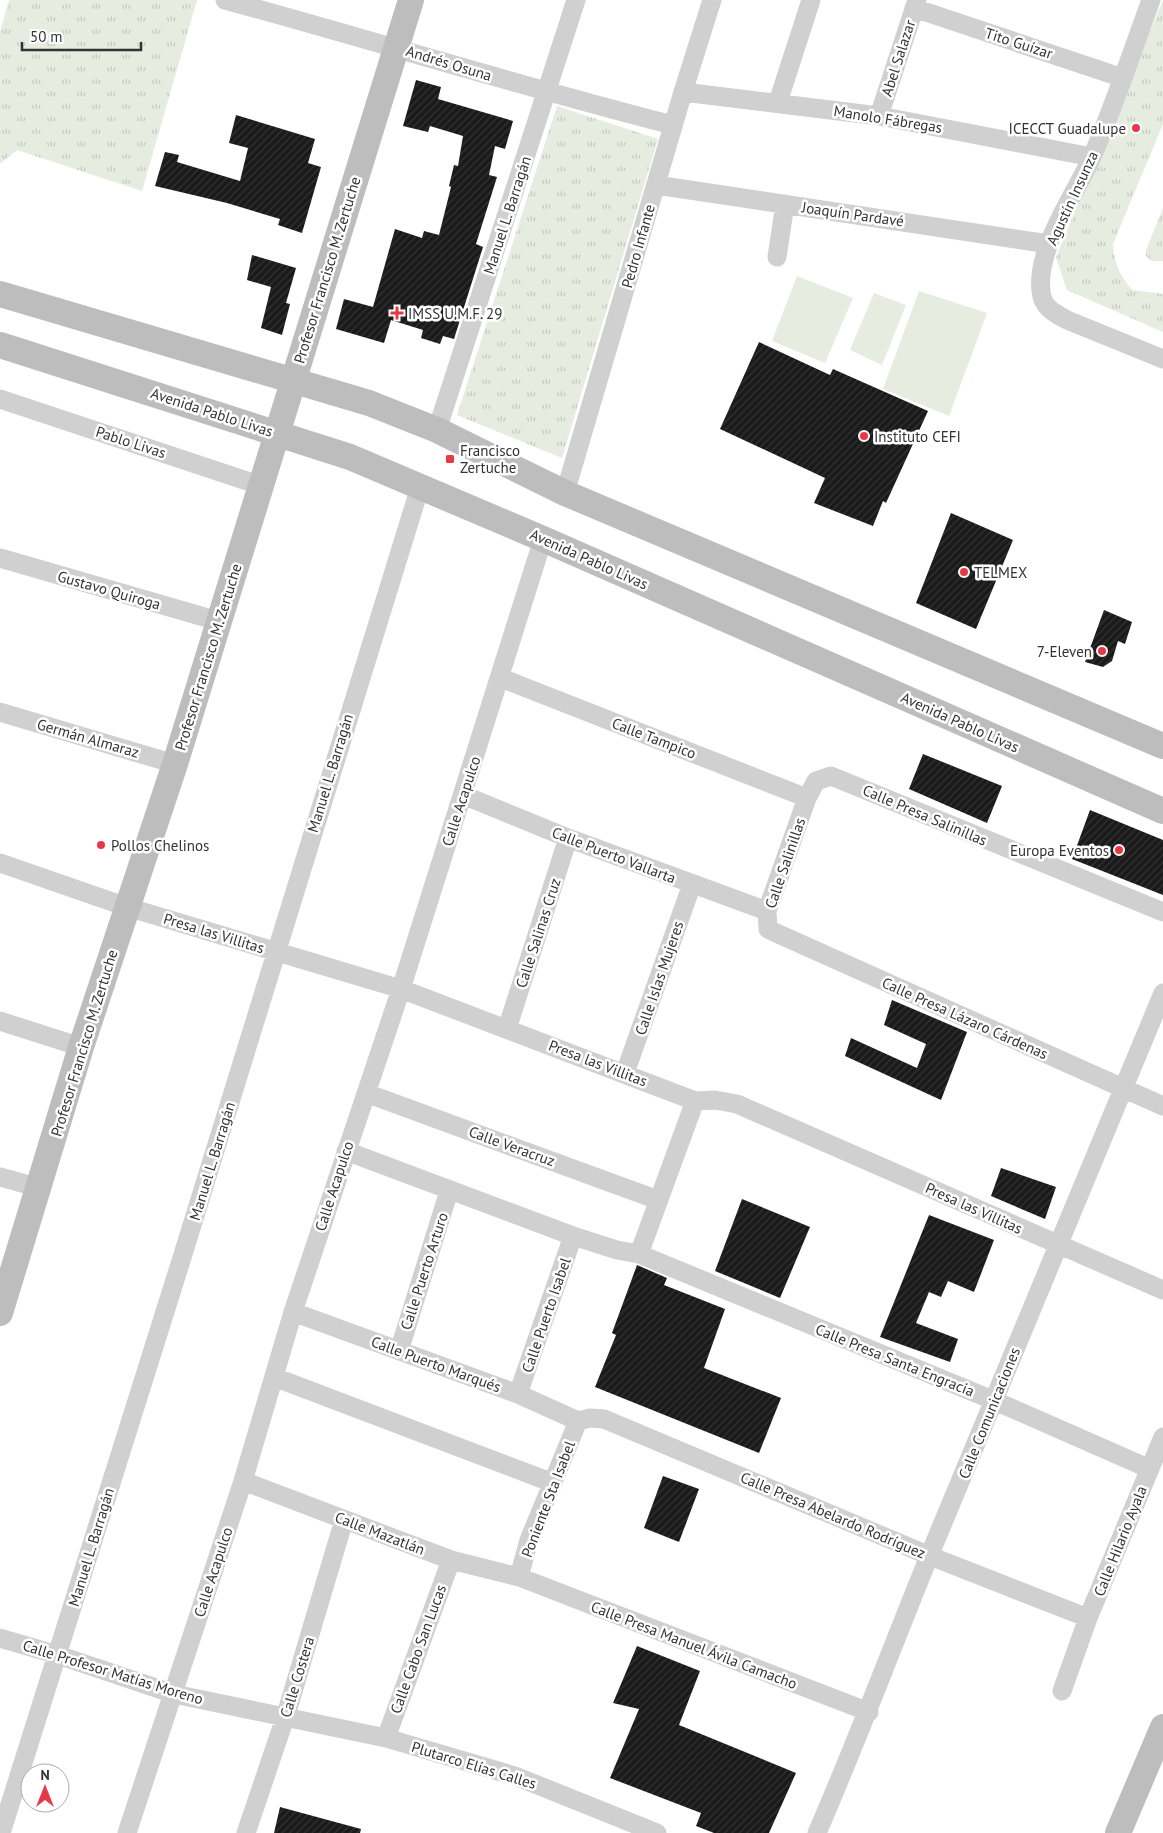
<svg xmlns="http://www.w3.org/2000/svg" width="1163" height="1833" font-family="'PT Sans',sans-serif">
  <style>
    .grass { fill: url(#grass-tufts) }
    .garden { fill: #e6ecdf }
    .building { fill: url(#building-hatch) }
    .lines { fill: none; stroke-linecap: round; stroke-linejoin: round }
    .street { stroke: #d0d0d0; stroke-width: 19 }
    .secondary { stroke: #bdbdbd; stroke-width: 26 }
    .poi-dot { fill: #e63946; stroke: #fff; stroke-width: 2 }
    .labels { text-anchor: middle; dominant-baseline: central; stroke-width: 5; stroke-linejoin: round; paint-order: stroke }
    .street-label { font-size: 15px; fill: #333; stroke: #fff }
    .poi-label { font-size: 15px; fill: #333; stroke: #fff; text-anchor: start }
  </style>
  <defs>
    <pattern id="grass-tufts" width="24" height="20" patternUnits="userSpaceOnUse" patternTransform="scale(1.25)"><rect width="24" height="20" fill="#e6ecdf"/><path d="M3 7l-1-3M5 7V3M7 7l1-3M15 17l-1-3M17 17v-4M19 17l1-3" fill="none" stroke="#c6cbc0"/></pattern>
    <pattern id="building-hatch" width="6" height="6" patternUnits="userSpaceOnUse" patternTransform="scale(1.25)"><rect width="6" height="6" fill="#1a1a1a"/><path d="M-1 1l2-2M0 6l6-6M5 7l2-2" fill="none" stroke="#333"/></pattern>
  </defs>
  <rect width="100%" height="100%" fill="#fff"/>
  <path class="grass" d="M 9,0 L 197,0 L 142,191 L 17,150 L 0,164 L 0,32 Z
    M 1163,0 L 1163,124 L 1113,244 C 1114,263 1120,275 1132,290 L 1163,294 L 1163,332 L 1067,290 L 1056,257 Z
    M 557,106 L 658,139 L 562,458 L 457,415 Z
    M 1163,208 L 1163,261 L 1151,261 L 1146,256 L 1146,250 Z"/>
  <path class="garden" d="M 797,276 L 853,298 L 825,363 L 772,341 Z
    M 919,291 L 987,313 L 949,416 L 883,389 Z
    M 874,293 L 906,305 L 882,365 L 850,350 Z"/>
  <path class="building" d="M 416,80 L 441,87 L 438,99 L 513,121 L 505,149 L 495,146 L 489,175 L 497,177 L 476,244 L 483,247 L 454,339 L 443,336 L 440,344 L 421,338 L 423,330 L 391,320 L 384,343 L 336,329 L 344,299 L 373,307 L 395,229 L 422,238 L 424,231 L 439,235 L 451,187 L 449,186 L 454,165 L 458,166 L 463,136 L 430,126 L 428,132 L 403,126 Z
    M 236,115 L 315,139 L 308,163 L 321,167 L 302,233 L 278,225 L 280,219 L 227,203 L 155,186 L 165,152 L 179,155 L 177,162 L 240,181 L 248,148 L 229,143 Z
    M 252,255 L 296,268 L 286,303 L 290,304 L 282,335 L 261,328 L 271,287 L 247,280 Z
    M 759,342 L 830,375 L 833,369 L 928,411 L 886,503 L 883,501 L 873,526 L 814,503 L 825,478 L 720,429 Z
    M 951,513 L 1013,540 L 976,629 L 916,603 Z
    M 1104,610 L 1132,622 L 1125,644 L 1118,641 L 1112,661 L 1103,667 L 1085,662 Z
    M 923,754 L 1002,786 L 987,823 L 909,789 Z
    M 1090,810 L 1163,840 L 1163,895 L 1072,859 Z
    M 892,1000 L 967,1032 L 941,1100 L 845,1056 L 851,1038 L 917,1068 L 926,1044 L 884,1025 Z
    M 1001,1168 L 1056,1187 L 1045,1219 L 991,1196 Z
    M 742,1199 L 810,1227 L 780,1298 L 715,1271 Z
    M 929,1215 L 994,1240 L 974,1292 L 948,1281 L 941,1297 L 929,1292 L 916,1323 L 958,1339 L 950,1362 L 880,1337 Z
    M 637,1265 L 667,1278 L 664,1285 L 725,1309 L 704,1368 L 781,1398 L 759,1453 L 595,1387 L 616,1335 L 612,1333 Z
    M 663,1476 L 699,1489 L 679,1542 L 644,1528 Z
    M 637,1646 L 700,1671 L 679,1725 L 796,1773 L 769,1833 L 714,1833 L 696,1826 L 701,1813 L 610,1778 L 639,1709 L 613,1703 Z
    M 280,1807 L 361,1829 L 360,1833 L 274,1833 Z"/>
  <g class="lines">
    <path class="street" d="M 225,0 C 375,41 523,87 673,125
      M 1151,0 C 1132,52 1114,106 1092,157 C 1075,195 1036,248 1041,291 C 1042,307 1054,313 1067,320 L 1163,359
      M 914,8 L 1123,78
      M 683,92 L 879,116 L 1092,157
      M 778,102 L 811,0
      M 879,116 L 917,0
      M 656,185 L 1049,244
      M 777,257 L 785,204
      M 0,399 L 262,486
      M 437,430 L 576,0
      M 565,493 L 683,92 L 712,0
      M 0,558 L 218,621
      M 501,678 L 807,798
      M 0,712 L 175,764
      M 463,795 L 568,838 L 767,911
      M 0,863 L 127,907 L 401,989 L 695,1101 L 715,1100 L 737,1104 L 1163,1290
      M 1163,912 L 831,776 L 816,781 L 807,798 L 767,911 L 768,929 L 774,932 L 1163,1106
      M 0,1021 L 81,1047
      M 507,1029 L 568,838
      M 625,1073 L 692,884
      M 366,1093 L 658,1200
      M 346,1151 L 573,1236 L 617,1250 L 639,1254 L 995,1401 L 1150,1469
      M 0,1177 L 40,1188
      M 639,1254 L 695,1101
      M 293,1312 L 518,1394 L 578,1421
      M 399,1351 L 449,1191
      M 274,1377 L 553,1483
      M 518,1394 L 573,1236
      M 578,1421 L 590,1418 L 604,1419 L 930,1556 L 1088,1618
      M 243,1481 L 451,1560 L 519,1577 L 869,1712
      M 519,1577 L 529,1540 L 578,1421
      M 0,1638 L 58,1655 L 174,1694 L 386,1738 L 515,1776 L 657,1833
      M 1062,1691 L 1088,1618 L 1163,1437
      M 386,1738 L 451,1560
      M 1,1833 L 180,1264 L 420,487
      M 127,1833 L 243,1481 L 293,1312 L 401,989 L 543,539
      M 246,1833 L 285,1718 L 344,1520
      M 817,1833 C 857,1741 892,1647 930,1554 C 1008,1367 1085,1180 1163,993"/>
    <path class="secondary" d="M 0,294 L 369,403 L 437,430 L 565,493 L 1163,746
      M 0,345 L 350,457 L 543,539 L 1163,811
      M 0,1313 L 81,1047 L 175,764 L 411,0
      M 1118,1833 L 1163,1727"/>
  </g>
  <g class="poi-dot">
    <circle cx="1136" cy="128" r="5"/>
    <path d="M394.5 305.5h5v5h5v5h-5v5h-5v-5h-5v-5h5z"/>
    <circle cx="864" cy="436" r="5"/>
    <rect x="445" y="454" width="10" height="10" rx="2.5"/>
    <circle cx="964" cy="572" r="5"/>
    <circle cx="1102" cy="651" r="5"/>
    <circle cx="101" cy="845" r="5"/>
    <circle cx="1119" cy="850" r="5"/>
  </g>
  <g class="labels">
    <g class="street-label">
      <text transform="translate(1019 43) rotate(18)">Tito Guízar</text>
      <text transform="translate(898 58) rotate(-72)">Abel Salazar</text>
      <text transform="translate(449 63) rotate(17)">Andrés Osuna</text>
      <text transform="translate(888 119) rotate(9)">Manolo Fábregas</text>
      <text transform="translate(1072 198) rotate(-65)">Agustín Insunza</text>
      <text transform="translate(853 214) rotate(8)">Joaquín Pardavé</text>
      <text transform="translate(507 215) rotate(-72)">Manuel L. Barragán</text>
      <text transform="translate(638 246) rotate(-74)">Pedro Infante</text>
      <text transform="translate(327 270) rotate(-73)">Profesor Francisco M. Zertuche</text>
      <text transform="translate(212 412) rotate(18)">Avenida Pablo Livas</text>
      <text transform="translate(131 442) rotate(18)">Pablo Livas</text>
      <text transform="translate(589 559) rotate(24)">Avenida Pablo Livas</text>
      <text transform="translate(109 590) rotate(16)">Gustavo Quiroga</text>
      <text transform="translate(208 657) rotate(-73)">Profesor Francisco M. Zertuche</text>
      <text transform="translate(960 722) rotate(24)">Avenida Pablo Livas</text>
      <text transform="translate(88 738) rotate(16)">Germán Almaraz</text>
      <text transform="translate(654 738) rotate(21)">Calle Tampico</text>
      <text transform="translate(330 773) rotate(-73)">Manuel L. Barragán</text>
      <text transform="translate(461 801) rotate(-72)">Calle Acapulco</text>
      <text transform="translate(925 815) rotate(23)">Calle Presa Salinillas</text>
      <text transform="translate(614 855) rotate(21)">Calle Puerto Vallarta</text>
      <text transform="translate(785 863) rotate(-71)">Calle Salinillas</text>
      <text transform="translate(214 933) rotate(17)">Presa las Villitas</text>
      <text transform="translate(538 933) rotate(-72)">Calle Salinas Cruz</text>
      <text transform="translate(659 978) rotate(-71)">Calle Islas Mujeres</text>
      <text transform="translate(965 1018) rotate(24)">Calle Presa Lázaro Cárdenas</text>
      <text transform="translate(84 1043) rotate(-73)">Profesor Francisco M. Zertuche</text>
      <text transform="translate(598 1063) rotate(21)">Presa las Villitas</text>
      <text transform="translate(512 1146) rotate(20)">Calle Veracruz</text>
      <text transform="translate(212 1161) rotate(-73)">Manuel L. Barragán</text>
      <text transform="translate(334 1186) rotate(-72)">Calle Acapulco</text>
      <text transform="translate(974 1208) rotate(24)">Presa las Villitas</text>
      <text transform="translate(424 1271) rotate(-72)">Calle Puerto Arturo</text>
      <text transform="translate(546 1315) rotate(-71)">Calle Puerto Isabel</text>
      <text transform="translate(895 1360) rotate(22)">Calle Presa Santa Engracia</text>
      <text transform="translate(436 1364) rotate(20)">Calle Puerto Marqués</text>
      <text transform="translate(989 1413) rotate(-68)">Calle Comunicaciones</text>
      <text transform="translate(548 1499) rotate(-69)">Poniente Sta Isabel</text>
      <text transform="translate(833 1515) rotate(23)">Calle Presa Abelardo Rodríguez</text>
      <text transform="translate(380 1533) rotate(21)">Calle Mazatlán</text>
      <text transform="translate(1120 1541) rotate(-68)">Calle Hilario Ayala</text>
      <text transform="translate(91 1547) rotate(-73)">Manuel L. Barragán</text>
      <text transform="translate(213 1572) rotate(-72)">Calle Acapulco</text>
      <text transform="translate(694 1645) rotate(21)">Calle Presa Manuel Ávila Camacho</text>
      <text transform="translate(418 1649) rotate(-70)">Calle Cabo San Lucas</text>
      <text transform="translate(113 1672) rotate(17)">Calle Profesor Matías Moreno</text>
      <text transform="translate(297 1677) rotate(-73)">Calle Costera</text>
      <text transform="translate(474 1765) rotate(17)">Plutarco Elías Calles</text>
    </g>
    <g class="poi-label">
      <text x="1126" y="128" text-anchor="end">ICECCT Guadalupe</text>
      <text x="408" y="313">IMSS U.M.F. 29</text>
      <text x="874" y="436">Instituto CEFI</text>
      <text x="460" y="450">Francisco<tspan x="460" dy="17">Zertuche</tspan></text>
      <text x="974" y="572">TELMEX</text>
      <text x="1092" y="651" text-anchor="end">7-Eleven</text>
      <text x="111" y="845">Pollos Chelinos</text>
      <text x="1109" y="850" text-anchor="end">Europa Eventos</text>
    </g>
  </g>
  <g transform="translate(45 1788)"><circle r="24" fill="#ffffff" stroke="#adadad"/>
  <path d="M0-4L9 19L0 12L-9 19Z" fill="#e63946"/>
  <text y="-8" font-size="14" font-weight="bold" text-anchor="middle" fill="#333333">N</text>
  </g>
  <path d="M22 42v8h119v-8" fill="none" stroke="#333333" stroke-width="2.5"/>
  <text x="30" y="42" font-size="15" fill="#333333" stroke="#ffffff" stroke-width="4" paint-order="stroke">50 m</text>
</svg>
